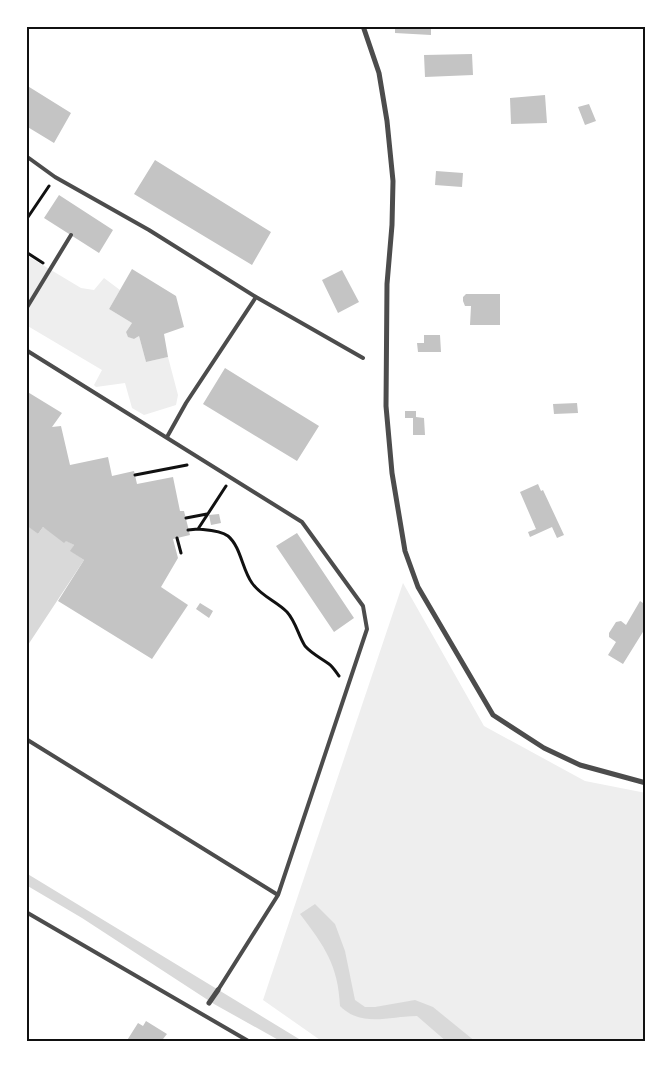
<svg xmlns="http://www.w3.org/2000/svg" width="672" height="1068" font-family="'Nunito Sans',sans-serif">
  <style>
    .green { fill: #eee }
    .water { fill: #d9d9d9 }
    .building { fill: #c4c4c4 }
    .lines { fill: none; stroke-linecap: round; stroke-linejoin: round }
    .path { stroke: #111; stroke-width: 3 }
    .service { stroke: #4c4c4c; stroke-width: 4 }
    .minor { stroke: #4c4c4c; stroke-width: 5 }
    .neatline { fill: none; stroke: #111; stroke-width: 2 }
  </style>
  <rect width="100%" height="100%" fill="#fff"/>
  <path class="green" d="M 26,255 L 81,288 L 94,290 L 104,278 L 120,290 L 109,309 L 132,323 L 126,332 L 129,337 L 134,339 L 139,336 L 146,362 L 168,357 L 178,395 L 176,405 L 144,415 L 132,408 L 125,383 L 96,387 L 94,385 L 102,370 L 26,325 Z
    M 403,583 L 484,726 L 585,781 L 646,793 L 646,1042 L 323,1042 L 263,1000 Z"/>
  <path class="water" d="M 27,525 L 38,534 L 43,527 L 74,545 L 71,551 L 84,560 L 26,648 Z
    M 26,873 L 304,1042 L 282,1042 L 214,1004 L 82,918 L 26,885 Z
    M 315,904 L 335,924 L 345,951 L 355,1000 L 365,1007 L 375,1007 L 415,1000 L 433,1007 L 476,1042 L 447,1042 L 417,1016 C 389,1016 362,1028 340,1006 C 338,965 325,947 300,914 Z"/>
  <path class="building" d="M 395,26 L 431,26 L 431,35 L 395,33 Z
    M 472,54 L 473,75 L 425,77 L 424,55 Z
    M 26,85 L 71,113 L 54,143 L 26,126 Z
    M 545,95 L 547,123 L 511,124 L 510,98 Z
    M 589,104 L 596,121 L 585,125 L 578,107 Z
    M 155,160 L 271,232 L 252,265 L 134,194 Z
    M 436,171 L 463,173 L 462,187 L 435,185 Z
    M 59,195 L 113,230 L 99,253 L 44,218 Z
    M 132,269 L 176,296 L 184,327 L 164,334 L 168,357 L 146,362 L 139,336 L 134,339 L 128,337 L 126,332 L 132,323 L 109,309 Z
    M 342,270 L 359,302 L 338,313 L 322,280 Z
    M 466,294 L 500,294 L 500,325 L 470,325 L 471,306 L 465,306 L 463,301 L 463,297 Z
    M 424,335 L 440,335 L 441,352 L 418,352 L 417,343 L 424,343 Z
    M 225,368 L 319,426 L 297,461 L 203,404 Z
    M 26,391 L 62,413 L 52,427 L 61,426 L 70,465 L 108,457 L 112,476 L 134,471 L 137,484 L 173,477 L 180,511 L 184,511 L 190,535 L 173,539 L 178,558 L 161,587 L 188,605 L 152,659 L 58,601 L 84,560 L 70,551 L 74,545 L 66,541 L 64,543 L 43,527 L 38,534 L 26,525 Z
    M 577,403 L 578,413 L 554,414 L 553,404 Z
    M 405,411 L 416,411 L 416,417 L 424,418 L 425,435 L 413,435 L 413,418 L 405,418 Z
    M 538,484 L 541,491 L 543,490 L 564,535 L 557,538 L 552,527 L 530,537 L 528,532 L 536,529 L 520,492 Z
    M 219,514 L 221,523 L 211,525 L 209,515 Z
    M 297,533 L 354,618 L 334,632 L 276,546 Z
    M 640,601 L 646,605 L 646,627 L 623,664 L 608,655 L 616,642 L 609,637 L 609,633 L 616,622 L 621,621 L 626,625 Z
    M 200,603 L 213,611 L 209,618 L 196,609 Z
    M 146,1021 L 167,1034 L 163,1039 L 167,1042 L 126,1042 L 138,1023 L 143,1026 Z"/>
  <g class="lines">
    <path class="path" d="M 26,220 L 49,186
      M 26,252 L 43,263
      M 135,475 L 187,465
      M 186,518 L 207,514
      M 198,529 C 207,530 220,530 228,536 C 241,547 242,569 252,583 C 261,596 276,601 287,612 C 296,622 298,635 305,646 C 312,654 321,658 329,664 C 333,667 336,672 339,676
      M 188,530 L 198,529 L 226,486
      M 177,538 L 181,553"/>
    <path class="service" d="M 26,156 L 55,177 L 149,230 L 256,297 L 186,403 L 167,437
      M 256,297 L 363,358
      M 26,309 L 71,235
      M 26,350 L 302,522 L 363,606 L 367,629 L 278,895 L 218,990
      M 26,739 L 278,895
      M 26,912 L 250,1042"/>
    <path class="minor" d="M 363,26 L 379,73 L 387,121 L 393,181 L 392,225 L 387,284 L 386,406 L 392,473 L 405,551 L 418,587 L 493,715 L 544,748 L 580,765 L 646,783
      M 209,1003 L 218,990"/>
  </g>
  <rect width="672" height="1068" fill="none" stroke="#ffffff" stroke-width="55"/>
  <rect x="28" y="28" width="616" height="1012" class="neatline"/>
</svg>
